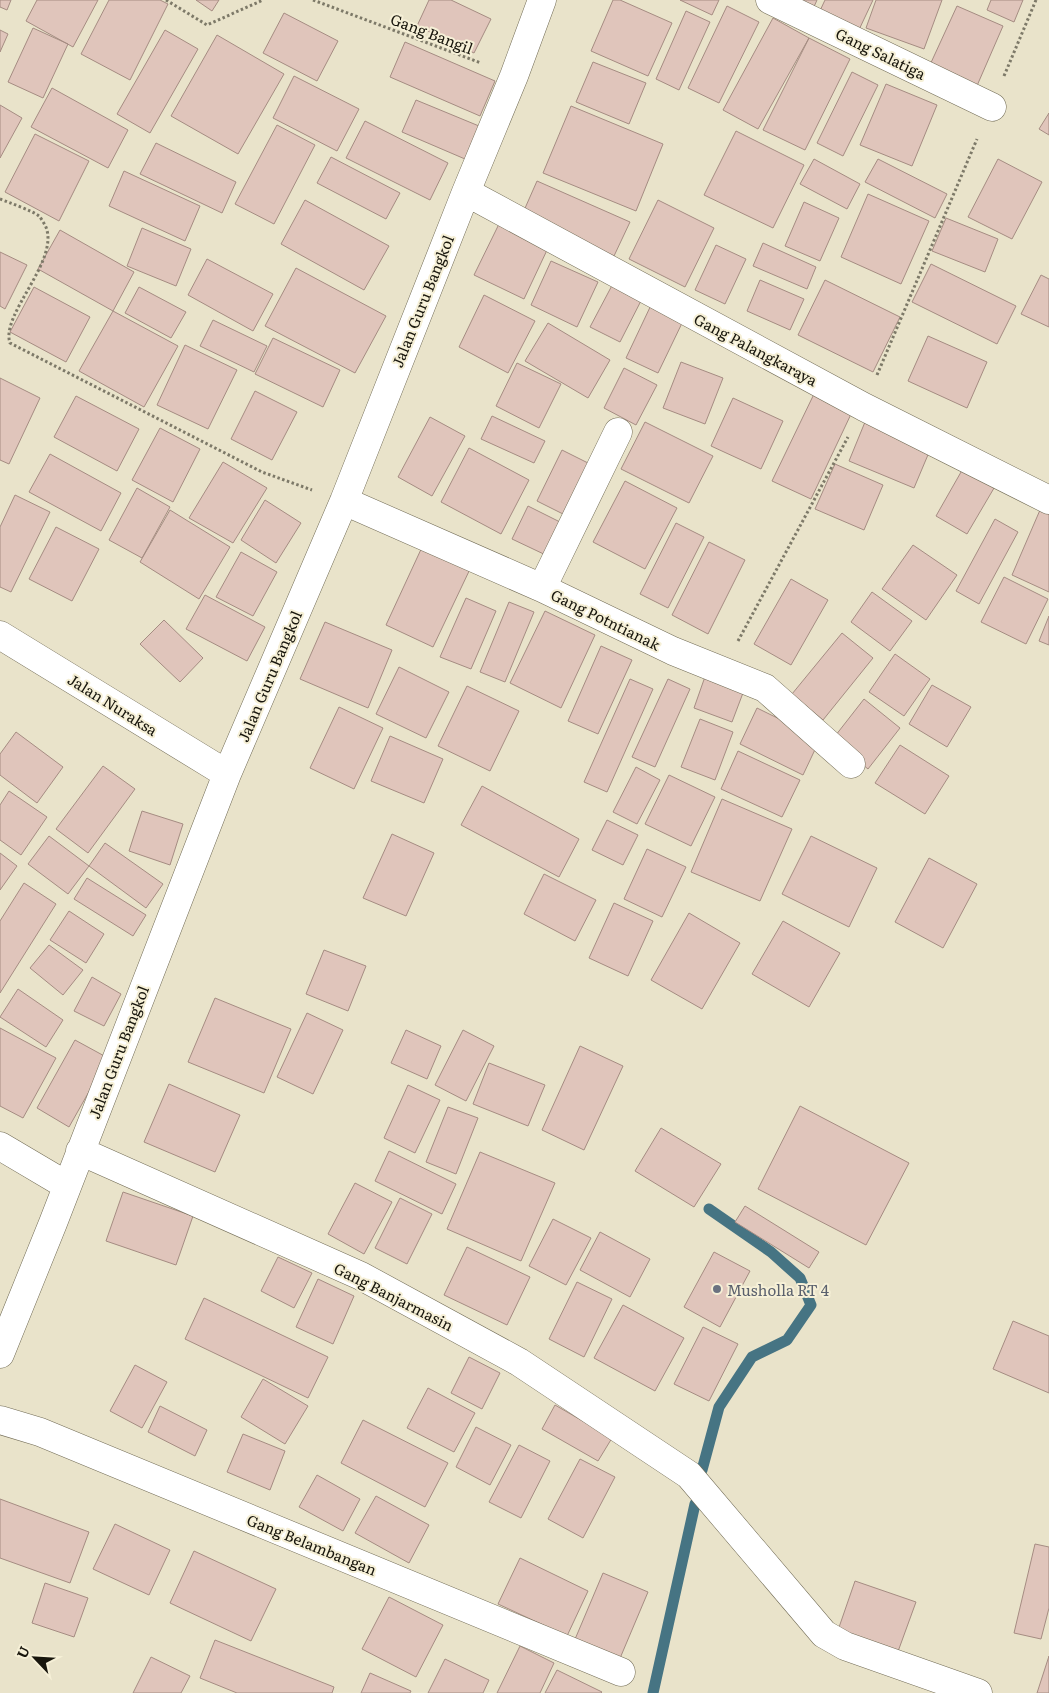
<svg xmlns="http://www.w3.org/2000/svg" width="1049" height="1693" font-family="Literata,serif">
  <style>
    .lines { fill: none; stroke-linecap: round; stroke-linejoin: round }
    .stream { stroke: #467483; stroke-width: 11 }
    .building { fill: #e0c5bb; stroke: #a58c82 }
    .minor-casing { stroke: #726c56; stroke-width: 29 }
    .path { stroke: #7d7968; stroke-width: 3; stroke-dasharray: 2.5 2.5; stroke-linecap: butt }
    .minor { stroke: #fff; stroke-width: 28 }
    .worship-dot { fill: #6b7280; stroke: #f6f0d7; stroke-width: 2 }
    .labels { text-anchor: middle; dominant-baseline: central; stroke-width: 4; stroke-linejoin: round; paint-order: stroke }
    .street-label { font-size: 15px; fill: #18160d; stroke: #f6f0d7 }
    .worship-label { font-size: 15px; fill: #5b616d; stroke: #f6f0d7; text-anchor: start }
  </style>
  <rect width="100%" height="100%" fill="#e9e3ca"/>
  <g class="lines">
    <path class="stream" d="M 702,1470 L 719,1407 L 752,1357 L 787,1340 L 811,1305 L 800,1278 L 771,1252 L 709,1209
      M 653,1693 L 695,1504"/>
  </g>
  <path class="building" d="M 0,0 L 11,0 L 7,10 L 0,7 Z
    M 37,0 L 98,0 L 73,47 L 26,21 Z
    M 109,0 L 160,0 L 168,4 L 130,80 L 81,54 Z
    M 196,0 L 219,0 L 212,11 Z
    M 429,0 L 451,0 L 491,19 L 474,53 L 417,26 Z
    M 613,0 L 620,0 L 672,23 L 648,76 L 591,51 Z
    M 680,0 L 719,0 L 712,15 Z
    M 793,0 L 817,0 L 813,9 Z
    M 825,0 L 873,0 L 857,34 L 818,15 Z
    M 876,0 L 942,0 L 924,49 L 866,28 Z
    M 991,0 L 1023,0 L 1014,22 L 987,10 Z
    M 727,6 L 759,22 L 719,103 L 688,88 Z
    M 957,6 L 1003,26 L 976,88 L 929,67 Z
    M 686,11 L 710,22 L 679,90 L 656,79 Z
    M 284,13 L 338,41 L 317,81 L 263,53 Z
    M 773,18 L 809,38 L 758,129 L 723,110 Z
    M 33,28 L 68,44 L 43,98 L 8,82 Z
    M 0,30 L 8,34 L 0,52 Z
    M 165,30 L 198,49 L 150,133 L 117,114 Z
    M 217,35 L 284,74 L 238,154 L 171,116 Z
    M 809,38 L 850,59 L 805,150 L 763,130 Z
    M 405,42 L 495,81 L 480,116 L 390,77 Z
    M 593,62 L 646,83 L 629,124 L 576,102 Z
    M 852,72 L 878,85 L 843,156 L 817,143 Z
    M 294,76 L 359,109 L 337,151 L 273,118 Z
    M 886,84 L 937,105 L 912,166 L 860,145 Z
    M 52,88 L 128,130 L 108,168 L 31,127 Z
    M 416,100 L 479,126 L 465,159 L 402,132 Z
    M 0,105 L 22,118 L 0,158 Z
    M 571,106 L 663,144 L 636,211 L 543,173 Z
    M 1049,113 L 1049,135 L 1039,129 Z
    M 365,121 L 448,163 L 430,200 L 346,158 Z
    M 277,125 L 315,145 L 274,224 L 235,204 Z
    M 736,131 L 804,165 L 773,228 L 704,195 Z
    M 35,134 L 89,161 L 59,221 L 5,192 Z
    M 156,143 L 236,182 L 222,213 L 140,174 Z
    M 331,157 L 400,193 L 386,219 L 317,183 Z
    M 814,159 L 860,184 L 847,209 L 800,184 Z
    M 878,159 L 947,194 L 935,218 L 865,182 Z
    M 998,159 L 1042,182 L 1012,239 L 968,217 Z
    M 124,171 L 200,206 L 185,241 L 109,206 Z
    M 537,181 L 630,222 L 614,256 L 522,215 Z
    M 868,194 L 929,221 L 901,284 L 841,257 Z
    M 305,200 L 389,246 L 364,290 L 281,244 Z
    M 658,200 L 714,228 L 685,287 L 629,259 Z
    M 804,202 L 839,218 L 820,261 L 785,246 Z
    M 946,218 L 998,239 L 985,272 L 932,251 Z
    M 499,224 L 548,248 L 524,299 L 474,275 Z
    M 142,228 L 191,249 L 176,286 L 127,266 Z
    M 60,230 L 134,272 L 113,311 L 38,269 Z
    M 763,243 L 816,267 L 807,289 L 753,266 Z
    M 716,245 L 746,259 L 725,304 L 695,290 Z
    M 0,252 L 27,265 L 5,309 L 0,306 Z
    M 207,259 L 273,294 L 253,331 L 188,295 Z
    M 551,261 L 598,282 L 577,327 L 531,305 Z
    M 931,264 L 1016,306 L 997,344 L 912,302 Z
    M 296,268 L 386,316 L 355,373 L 265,326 Z
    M 1041,275 L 1049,279 L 1049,327 L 1021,314 Z
    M 617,276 L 646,291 L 620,342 L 590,327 Z
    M 760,280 L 804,299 L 790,330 L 747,311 Z
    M 825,280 L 900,317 L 873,372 L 798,335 Z
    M 34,287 L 90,317 L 66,362 L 10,332 Z
    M 139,287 L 186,312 L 171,338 L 125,313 Z
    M 484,295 L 535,321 L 508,373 L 459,347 Z
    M 652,303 L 684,319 L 658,373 L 626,358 Z
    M 113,311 L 178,346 L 144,407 L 79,371 Z
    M 213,320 L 267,346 L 254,372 L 200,346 Z
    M 548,323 L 610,360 L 588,398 L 525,361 Z
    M 928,336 L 987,362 L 967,408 L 908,381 Z
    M 273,338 L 340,370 L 323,407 L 255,374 Z
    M 185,345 L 237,370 L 208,429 L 157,405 Z
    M 681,362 L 723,378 L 705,424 L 663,408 Z
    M 517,363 L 561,384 L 539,428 L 496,406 Z
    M 624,368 L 657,385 L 636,425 L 604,408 Z
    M 0,378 L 40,398 L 9,464 L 0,460 Z
    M 255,391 L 297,412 L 272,460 L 231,439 Z
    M 814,394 L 852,412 L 811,499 L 772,481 Z
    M 76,396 L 139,429 L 117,471 L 54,437 Z
    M 733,398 L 783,421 L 761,469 L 711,446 Z
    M 492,416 L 545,441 L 534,463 L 481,439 Z
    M 430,417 L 465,436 L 432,496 L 398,477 Z
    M 645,422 L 713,456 L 689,503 L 621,469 Z
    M 865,422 L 930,450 L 914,488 L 849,461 Z
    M 160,428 L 200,449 L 173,502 L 132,480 Z
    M 469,448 L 529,480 L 501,534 L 441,502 Z
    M 562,450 L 596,467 L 571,518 L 537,501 Z
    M 50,454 L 121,493 L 101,531 L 29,492 Z
    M 223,462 L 267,488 L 233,543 L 189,518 Z
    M 835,464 L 883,485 L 864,530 L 815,509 Z
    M 965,465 L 997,483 L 967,534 L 936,516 Z
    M 625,481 L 677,508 L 645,569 L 593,542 Z
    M 137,488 L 170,507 L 142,558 L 109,540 Z
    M 15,495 L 50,512 L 11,592 L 0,587 L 0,527 Z
    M 265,500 L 301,523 L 276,563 L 241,540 Z
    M 528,506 L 566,525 L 550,557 L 512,539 Z
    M 170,510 L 230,547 L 199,599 L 140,562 Z
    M 1040,510 L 1049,514 L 1049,592 L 1012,575 Z
    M 995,519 L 1018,532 L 979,604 L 956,591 Z
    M 676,523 L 704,537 L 668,608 L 640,594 Z
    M 56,527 L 99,549 L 72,601 L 29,579 Z
    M 709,542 L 745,560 L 708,634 L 672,615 Z
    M 423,545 L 471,567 L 433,647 L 386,625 Z
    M 913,545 L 957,575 L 926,620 L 882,589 Z
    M 241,552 L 277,572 L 253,616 L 216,597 Z
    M 1004,577 L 1048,599 L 1026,644 L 981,622 Z
    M 791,579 L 828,600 L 791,665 L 754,644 Z
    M 872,592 L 912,621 L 890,651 L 851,622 Z
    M 205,595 L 265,627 L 247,661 L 186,629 Z
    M 466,598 L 496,611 L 471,669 L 440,657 Z
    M 509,602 L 534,612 L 505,682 L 480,672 Z
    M 545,611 L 595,635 L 561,708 L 510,683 Z
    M 1049,616 L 1049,645 L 1039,641 Z
    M 164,620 L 203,658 L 180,682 L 140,644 Z
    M 325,622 L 392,650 L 368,708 L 300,679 Z
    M 842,633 L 873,658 L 823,720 L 792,694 Z
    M 601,646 L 632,660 L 598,734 L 568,721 Z
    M 895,654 L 930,679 L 904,716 L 869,692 Z
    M 399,667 L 449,692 L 426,738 L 376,714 Z
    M 707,671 L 746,685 L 732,722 L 694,708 Z
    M 630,679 L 653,689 L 607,792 L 584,782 Z
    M 668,679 L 690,689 L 655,767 L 632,757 Z
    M 932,685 L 971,707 L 947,747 L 909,724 Z
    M 467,686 L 519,711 L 490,771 L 438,746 Z
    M 864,699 L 900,728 L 868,769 L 832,740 Z
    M 339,707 L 383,728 L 354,789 L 310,768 Z
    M 757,708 L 820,739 L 803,775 L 740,744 Z
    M 700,719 L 733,732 L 715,780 L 681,767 Z
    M 16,732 L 63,767 L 37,803 L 0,775 L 0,754 Z
    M 390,736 L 443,759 L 424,803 L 371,781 Z
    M 900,745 L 949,776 L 925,814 L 875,783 Z
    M 738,751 L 800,780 L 782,817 L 721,789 Z
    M 103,766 L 135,789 L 88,853 L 56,829 Z
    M 636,767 L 660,780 L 637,824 L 613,812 Z
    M 669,775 L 715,797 L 691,846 L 645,824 Z
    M 482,786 L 579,839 L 559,877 L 461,825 Z
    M 9,791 L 47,817 L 21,855 L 0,840 L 0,805 Z
    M 722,799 L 792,829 L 760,901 L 691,872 Z
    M 142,811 L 183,824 L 170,865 L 129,851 Z
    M 607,820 L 638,835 L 623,865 L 592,850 Z
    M 392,834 L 434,853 L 406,916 L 363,898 Z
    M 49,836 L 89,866 L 68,894 L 28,864 Z
    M 811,836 L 877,868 L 849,927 L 782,894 Z
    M 105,843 L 163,884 L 146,908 L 89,866 Z
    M 647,849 L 686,867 L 662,917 L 624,899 Z
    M 0,853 L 17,866 L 0,890 Z
    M 929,858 L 977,884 L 943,948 L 895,922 Z
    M 544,874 L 596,900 L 575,941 L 524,914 Z
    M 87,878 L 146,915 L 133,936 L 74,899 Z
    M 24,883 L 56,904 L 0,993 L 0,921 Z
    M 614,903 L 653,921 L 628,976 L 589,958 Z
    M 69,911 L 104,934 L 86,963 L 50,940 Z
    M 689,913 L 740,943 L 702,1009 L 651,980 Z
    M 783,921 L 840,953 L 809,1007 L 752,974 Z
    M 49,945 L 83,970 L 63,995 L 30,968 Z
    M 324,950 L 366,966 L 348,1011 L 306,994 Z
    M 92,977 L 121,994 L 104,1026 L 74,1011 Z
    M 18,989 L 63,1020 L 46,1047 L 0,1017 Z
    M 215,998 L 291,1029 L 264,1093 L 188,1062 Z
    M 307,1013 L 343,1030 L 313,1094 L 277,1077 Z
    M 0,1028 L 56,1058 L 23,1118 L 0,1106 Z
    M 406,1030 L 441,1046 L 427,1079 L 391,1063 Z
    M 463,1030 L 494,1046 L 466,1101 L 435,1085 Z
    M 75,1040 L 108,1058 L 69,1127 L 37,1108 Z
    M 580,1046 L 623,1066 L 584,1150 L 542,1130 Z
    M 489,1063 L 545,1085 L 528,1126 L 473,1104 Z
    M 169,1084 L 240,1115 L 215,1172 L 144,1142 Z
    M 408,1085 L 440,1100 L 415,1153 L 384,1138 Z
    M 800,1106 L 909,1163 L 866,1245 L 758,1189 Z
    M 448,1107 L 478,1118 L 456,1174 L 426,1162 Z
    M 661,1128 L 721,1164 L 694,1207 L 635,1171 Z
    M 389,1151 L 456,1184 L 442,1214 L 375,1181 Z
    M 480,1152 L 555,1183 L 521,1261 L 447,1229 Z
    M 355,1183 L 392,1202 L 364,1254 L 328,1234 Z
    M 123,1192 L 193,1216 L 176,1265 L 106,1241 Z
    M 400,1198 L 432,1214 L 407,1264 L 375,1248 Z
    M 745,1206 L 819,1252 L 809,1268 L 735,1222 Z
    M 553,1219 L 591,1238 L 566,1285 L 529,1266 Z
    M 600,1232 L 650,1259 L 630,1297 L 580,1270 Z
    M 467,1247 L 530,1277 L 507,1325 L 444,1295 Z
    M 714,1252 L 750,1271 L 720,1327 L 684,1307 Z
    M 278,1257 L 312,1273 L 294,1308 L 261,1291 Z
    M 318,1279 L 354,1296 L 333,1344 L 296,1327 Z
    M 577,1282 L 612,1299 L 584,1357 L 549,1339 Z
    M 204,1298 L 328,1357 L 308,1398 L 185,1339 Z
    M 623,1305 L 684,1338 L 655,1391 L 594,1358 Z
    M 1013,1321 L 1049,1336 L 1049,1393 L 993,1369 Z
    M 703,1327 L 738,1344 L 709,1401 L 674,1384 Z
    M 469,1357 L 500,1373 L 482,1409 L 451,1393 Z
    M 135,1365 L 167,1382 L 142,1428 L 110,1411 Z
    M 263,1379 L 308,1406 L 285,1444 L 241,1417 Z
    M 428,1388 L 475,1413 L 454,1452 L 407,1428 Z
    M 555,1405 L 612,1438 L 598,1461 L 542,1429 Z
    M 160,1406 L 207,1430 L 195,1456 L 148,1432 Z
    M 363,1420 L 448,1463 L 425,1507 L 341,1463 Z
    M 476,1427 L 511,1445 L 490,1485 L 456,1467 Z
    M 243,1434 L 285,1451 L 270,1490 L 227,1472 Z
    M 519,1445 L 550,1461 L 521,1518 L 489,1502 Z
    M 580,1459 L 615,1477 L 583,1538 L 548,1519 Z
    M 317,1475 L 360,1499 L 343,1531 L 299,1507 Z
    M 376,1496 L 429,1525 L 409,1563 L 355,1533 Z
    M 0,1499 L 89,1532 L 70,1583 L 0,1558 Z
    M 115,1524 L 170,1550 L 149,1595 L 93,1569 Z
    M 1035,1544 L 1049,1547 L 1049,1608 L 1041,1639 L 1014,1633 Z
    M 194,1551 L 276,1589 L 251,1641 L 170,1603 Z
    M 520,1558 L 588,1591 L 567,1636 L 498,1604 Z
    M 603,1573 L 648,1592 L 618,1663 L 573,1644 Z
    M 855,1581 L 916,1602 L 896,1657 L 836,1636 Z
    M 45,1583 L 88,1598 L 74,1637 L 32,1623 Z
    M 389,1597 L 443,1625 L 416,1677 L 362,1649 Z
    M 215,1640 L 334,1687 L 332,1693 L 237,1693 L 200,1678 Z
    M 520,1646 L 554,1663 L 540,1693 L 497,1693 Z
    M 1049,1656 L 1049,1693 L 1037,1693 Z
    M 151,1657 L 190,1676 L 181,1693 L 133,1693 Z
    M 445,1659 L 489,1680 L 483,1693 L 428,1693 Z
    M 557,1670 L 602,1692 L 601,1693 L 545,1693 Z
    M 370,1673 L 411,1691 L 410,1693 L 361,1693 Z"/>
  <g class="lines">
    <defs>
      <path id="minor" d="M 770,0 L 992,107
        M 466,192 L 864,407 L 1049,500
        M 344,501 L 542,588 L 673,651 L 765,688 L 851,764
        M 542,588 L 618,432
        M 0,635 L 227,774
        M 0,1146 L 66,1185
        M 80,1151 L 361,1276 L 519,1362 L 689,1475 L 824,1634 L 845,1646 L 978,1693
        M 0,1354 L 53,1223 L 227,774 L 344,501 L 466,192 L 514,76 L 542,0
        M 0,1420 L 40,1432 L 621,1672"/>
    </defs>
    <use href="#minor" class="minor-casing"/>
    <path class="path" d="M 166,0 L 207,25 L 263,0
      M 313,0 L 481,63
      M 1004,76 L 1036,0
      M 0,199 C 10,203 31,210 39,216 C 41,218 43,222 45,225 C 62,259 0,314 10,343 L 262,472 L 312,490
      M 877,375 L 977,139
      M 738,641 L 848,437"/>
    <use href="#minor" class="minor"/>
  </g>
  <circle class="worship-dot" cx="717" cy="1289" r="5"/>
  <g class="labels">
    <g class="street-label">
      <text transform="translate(432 33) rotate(21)">Gang Bangil</text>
      <text transform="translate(881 53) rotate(26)">Gang Salatiga</text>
      <text transform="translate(422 301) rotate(-68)">Jalan Guru Bangkol</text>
      <text transform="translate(756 349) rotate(28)">Gang Palangkaraya</text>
      <text transform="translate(606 619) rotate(26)">Gang Potntianak</text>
      <text transform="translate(269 676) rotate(-67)">Jalan Guru Bangkol</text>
      <text transform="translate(113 704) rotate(32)">Jalan Nuraksa</text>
      <text transform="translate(118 1052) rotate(-69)">Jalan Guru Bangkol</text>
      <text transform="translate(394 1296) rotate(27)">Gang Banjarmasin</text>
      <text transform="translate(312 1544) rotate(22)">Gang Belambangan</text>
    </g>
    <g class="worship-label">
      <text x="727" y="1289">Musholla RT 4</text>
    </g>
  </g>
  <g transform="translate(35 1658) rotate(295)" stroke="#f6f0d7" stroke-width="4" paint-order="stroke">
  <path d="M0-4L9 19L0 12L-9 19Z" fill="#18160d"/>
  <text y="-8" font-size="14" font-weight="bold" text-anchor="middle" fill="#18160d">U</text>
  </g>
</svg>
